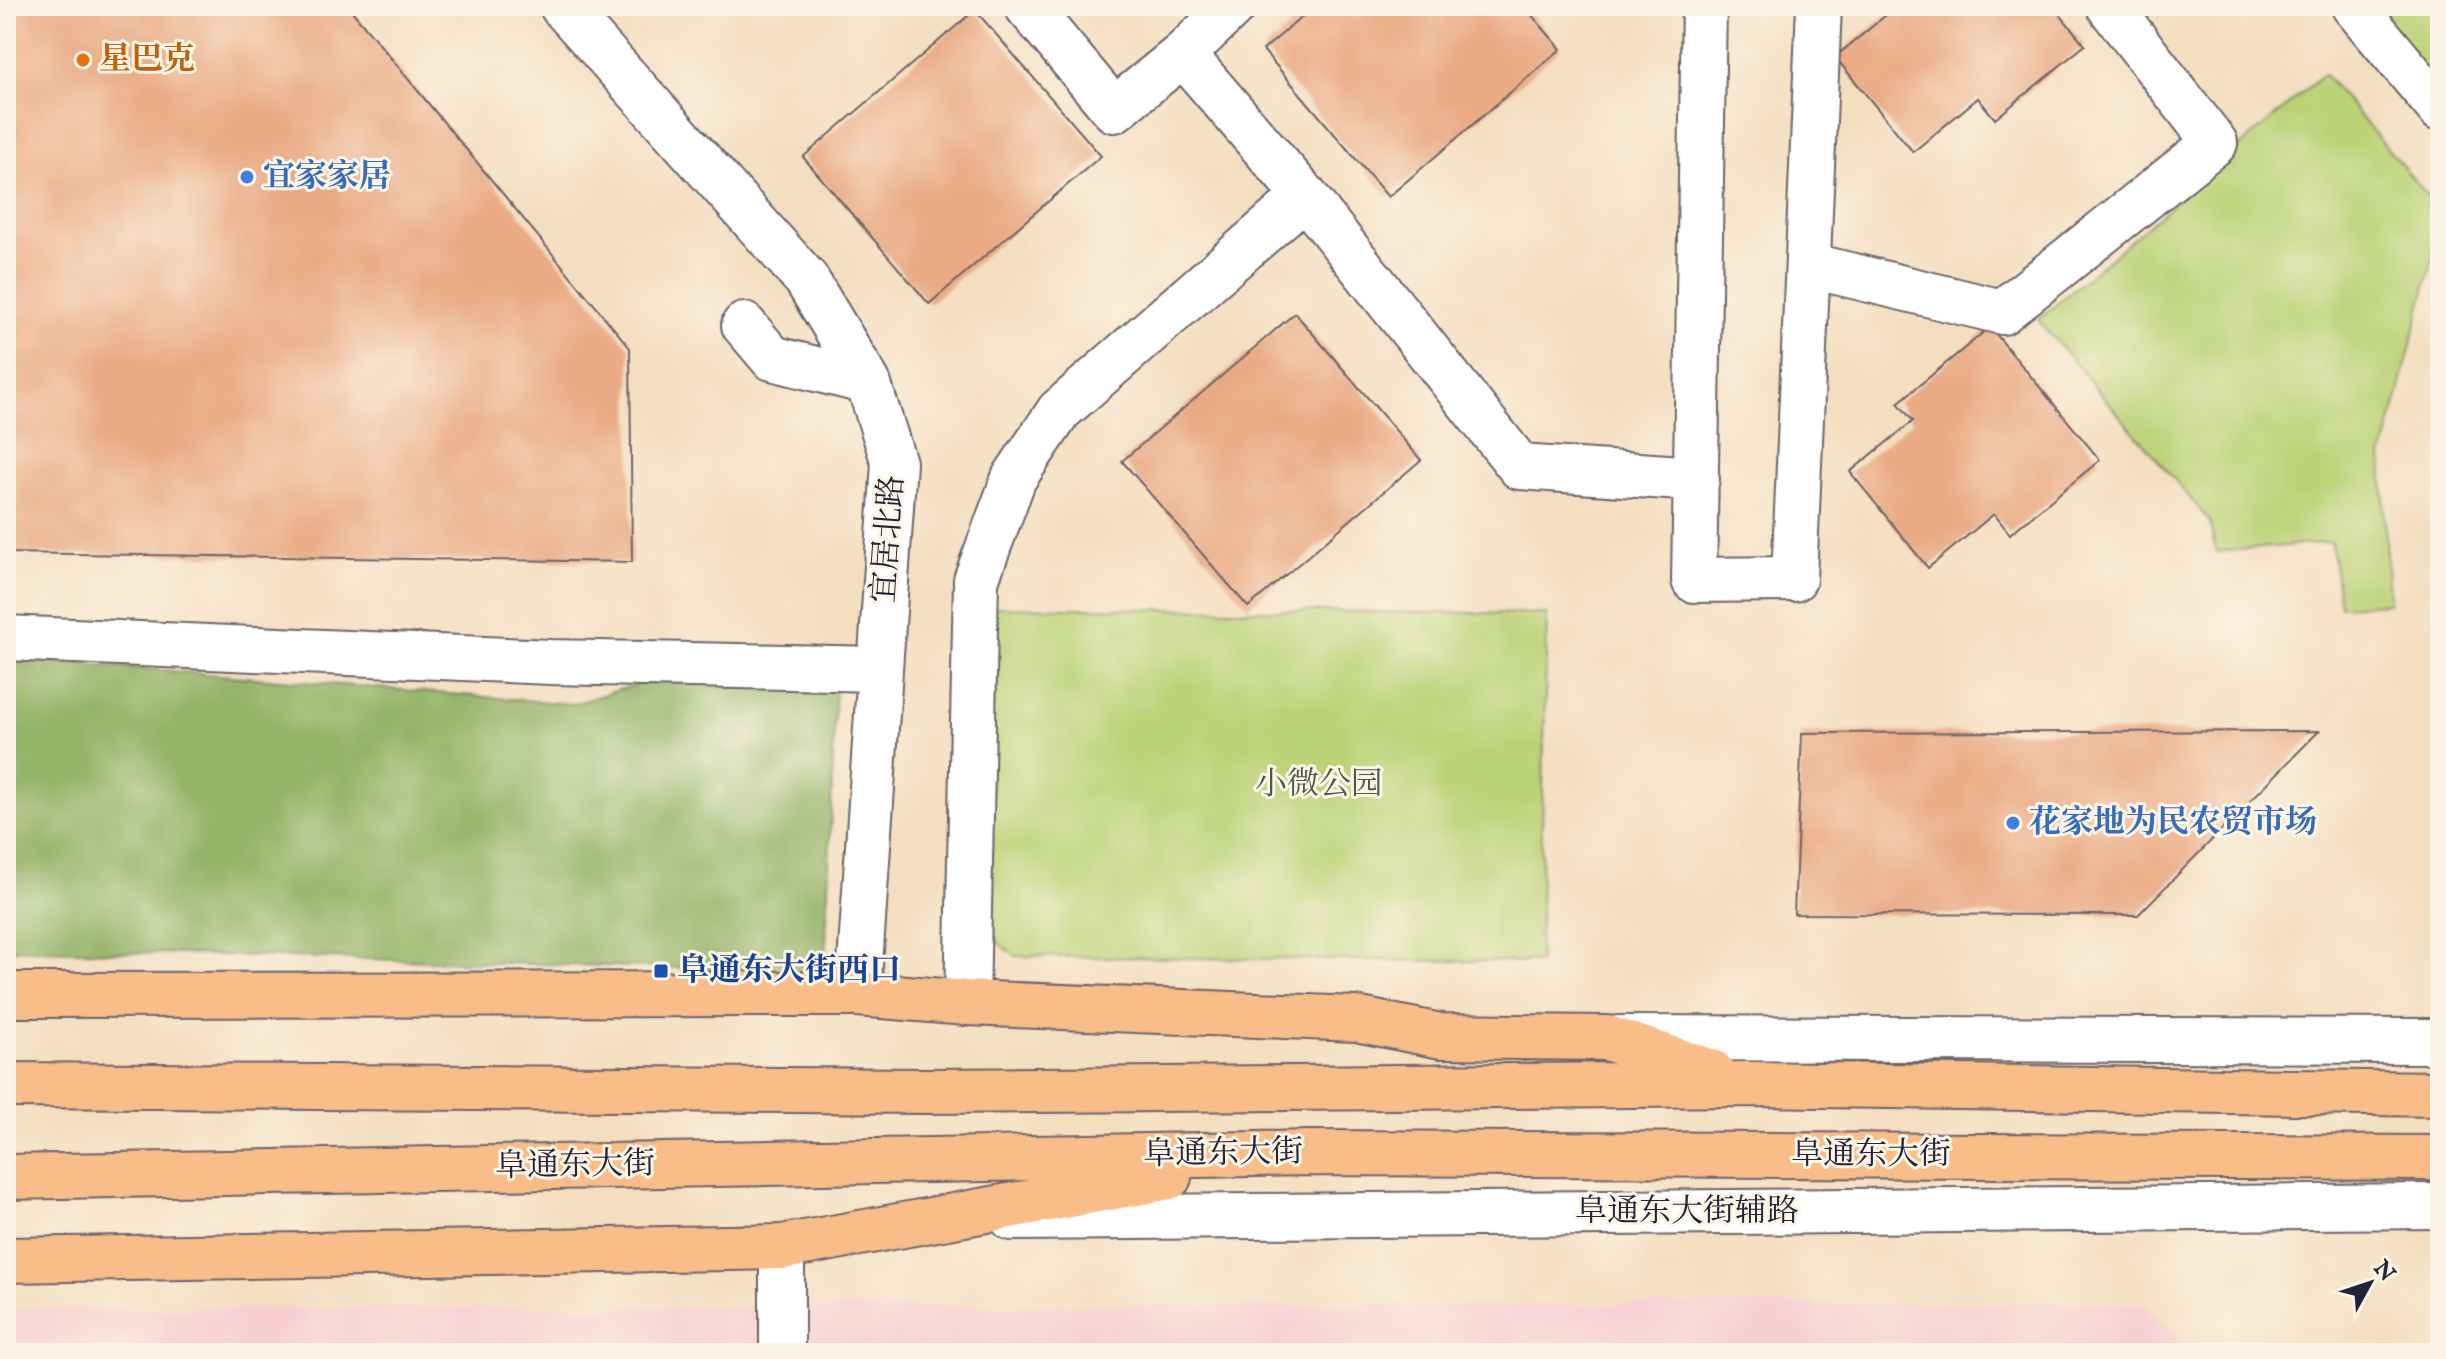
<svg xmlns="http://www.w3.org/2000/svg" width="2446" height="1359" font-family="'IM FELL English','Noto Serif SC',serif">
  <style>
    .built { fill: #f7cfd2 }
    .green { fill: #bbd276; stroke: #6e7a58; stroke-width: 2 }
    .forest { fill: #94b467; stroke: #5b6b51; stroke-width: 2 }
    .building { fill: #eaab85 }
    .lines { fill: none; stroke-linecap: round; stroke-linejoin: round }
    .minor-casing { stroke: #6c646a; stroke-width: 48 }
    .major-casing { stroke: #6c646a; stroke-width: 48 }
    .minor { stroke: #fff; stroke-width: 44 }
    .major { stroke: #f8bd89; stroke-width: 44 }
    .food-dot { fill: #e8710a; stroke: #fcf5e5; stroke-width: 3 }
    .shop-dot { fill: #3f7fe0; stroke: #fcf5e5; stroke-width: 3 }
    .transit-dot { fill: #1a4fb4; stroke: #fcf5e5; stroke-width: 3 }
    .labels { text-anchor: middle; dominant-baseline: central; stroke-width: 6; stroke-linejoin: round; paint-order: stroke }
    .food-label { font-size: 32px; font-weight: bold; fill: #c56008; stroke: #fcf5e5; text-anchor: start }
    .shop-label { font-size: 32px; font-weight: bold; fill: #366cbe; stroke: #fcf5e5; text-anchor: start }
    .street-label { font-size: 32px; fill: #22223b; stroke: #fcf5e5 }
    .park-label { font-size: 32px; fill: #50574d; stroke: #fcf5e5 }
    .transit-label { font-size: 32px; font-weight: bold; fill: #164399; stroke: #fcf5e5; text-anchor: start }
  </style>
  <rect width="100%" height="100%" fill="#fcf5e5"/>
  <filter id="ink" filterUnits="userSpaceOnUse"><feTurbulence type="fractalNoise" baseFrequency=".0125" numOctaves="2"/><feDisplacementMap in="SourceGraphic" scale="16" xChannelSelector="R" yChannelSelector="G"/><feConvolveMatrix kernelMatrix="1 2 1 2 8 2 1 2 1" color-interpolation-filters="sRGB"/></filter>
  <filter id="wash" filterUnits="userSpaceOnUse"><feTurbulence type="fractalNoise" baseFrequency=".006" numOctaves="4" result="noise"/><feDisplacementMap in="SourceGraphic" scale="32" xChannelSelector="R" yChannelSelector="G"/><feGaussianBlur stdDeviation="1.8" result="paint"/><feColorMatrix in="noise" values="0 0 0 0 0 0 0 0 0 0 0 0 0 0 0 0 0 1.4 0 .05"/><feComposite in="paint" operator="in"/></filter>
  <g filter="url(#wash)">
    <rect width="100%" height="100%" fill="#f4dec0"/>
    <path class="built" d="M 2141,1303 L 2197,1353 L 6,1353 L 6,1309 Z"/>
    <path class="green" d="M 2354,6 L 2440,6 L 2440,109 Z
      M 2324,74 L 2440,210 L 2440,231 L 2382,458 L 2389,603 L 2340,606 L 2331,542 L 2216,552 L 2209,520 L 2038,320 Z
      M 993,607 L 1547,614 L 1539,962 L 1015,956 L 989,935 Z"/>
    <path class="forest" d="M 6,660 L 72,663 L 573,704 L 680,671 L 836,677 L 825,972 L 6,949 Z"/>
    <g id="blocks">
      <path class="building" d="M 6,6 L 348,6 L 630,348 L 632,562 L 6,553 Z
        M 1315,6 L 1524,6 L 1561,49 L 1388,197 L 1263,50 Z
        M 1897,6 L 2053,6 L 2085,45 L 1995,119 L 1978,98 L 1913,152 L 1835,57 Z
        M 975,10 L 1101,156 L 929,304 L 803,157 Z
        M 1295,313 L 1421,460 L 1248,607 L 1122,461 Z
        M 1990,327 L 2100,460 L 2010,534 L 1994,514 L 1928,568 L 1850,472 L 1913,421 L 1898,403 Z
        M 2319,731 L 2138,915 L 1794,914 L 1802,733 Z"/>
    </g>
  </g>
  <g filter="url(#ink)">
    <use href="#blocks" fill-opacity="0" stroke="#6c646a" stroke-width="2"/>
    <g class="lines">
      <defs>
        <path id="minor" d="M 562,6 L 806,279 L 868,382 L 894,463 L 858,994
          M 1027,6 L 1114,110 L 1183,54
          M 1233,6 L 1183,54 L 1305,196 L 1520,467 L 1697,479
          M 1704,6 L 1694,580 L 1794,579 L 1819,6
          M 2354,6 L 2440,109
          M 1808,265 L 2002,312 L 2215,143 L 2109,6
          M 744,325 L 772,358 L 868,382
          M 6,638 L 551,662 L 880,669
          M 967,1003 L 976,580 L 1014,478 L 1059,411 L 1305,196
          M 1618,1038 L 2440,1041
          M 1012,1218 L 2440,1206
          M 782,1353 L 782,1247"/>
        <path id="major" d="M 6,995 L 858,994 L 967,1003 L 1356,1019 L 1441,1036 L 1607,1038 L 1712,1072
          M 6,1085 L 928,1091 L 1748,1084 L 2440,1094
          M 6,1177 L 1310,1153 L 2440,1158
          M 6,1260 L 782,1247 L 1169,1177"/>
      </defs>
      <use href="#minor" class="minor-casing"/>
      <use href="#major" class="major-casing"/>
      <use href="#minor" class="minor"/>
      <use href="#major" class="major"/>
    </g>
  </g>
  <circle class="food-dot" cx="83" cy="60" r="8"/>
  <g class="shop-dot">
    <circle cx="247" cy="177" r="8"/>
    <circle cx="2013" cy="823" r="8"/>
  </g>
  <rect class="transit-dot" x="653" y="963" width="16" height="16" rx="4"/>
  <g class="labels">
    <g class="food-label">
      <text x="99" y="60">星巴克</text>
    </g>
    <g class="shop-label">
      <text x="263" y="177">宜家家居</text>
      <text x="2029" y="823">花家地为民农贸市场</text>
    </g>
    <g class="street-label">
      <text transform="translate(889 539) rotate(-86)">宜居北路</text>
      <text transform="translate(1223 1154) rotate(-1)">阜通东大街</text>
      <text x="1871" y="1155">阜通东大街</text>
      <text transform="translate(575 1166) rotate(-1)">阜通东大街</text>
      <text x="1687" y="1212">阜通东大街辅路</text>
    </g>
    <g class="park-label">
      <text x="1319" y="785">小微公园</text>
    </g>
    <g class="transit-label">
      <text x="677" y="971">阜通东大街西口</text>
    </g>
  </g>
  <rect width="2446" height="1359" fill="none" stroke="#fcf5e5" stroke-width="32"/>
  <g transform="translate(2370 1283) rotate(50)" stroke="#fcf5e5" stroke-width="6" paint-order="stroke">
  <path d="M0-6L14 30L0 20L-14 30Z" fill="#22223b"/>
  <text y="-12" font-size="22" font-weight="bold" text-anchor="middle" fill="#22223b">N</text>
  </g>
</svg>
